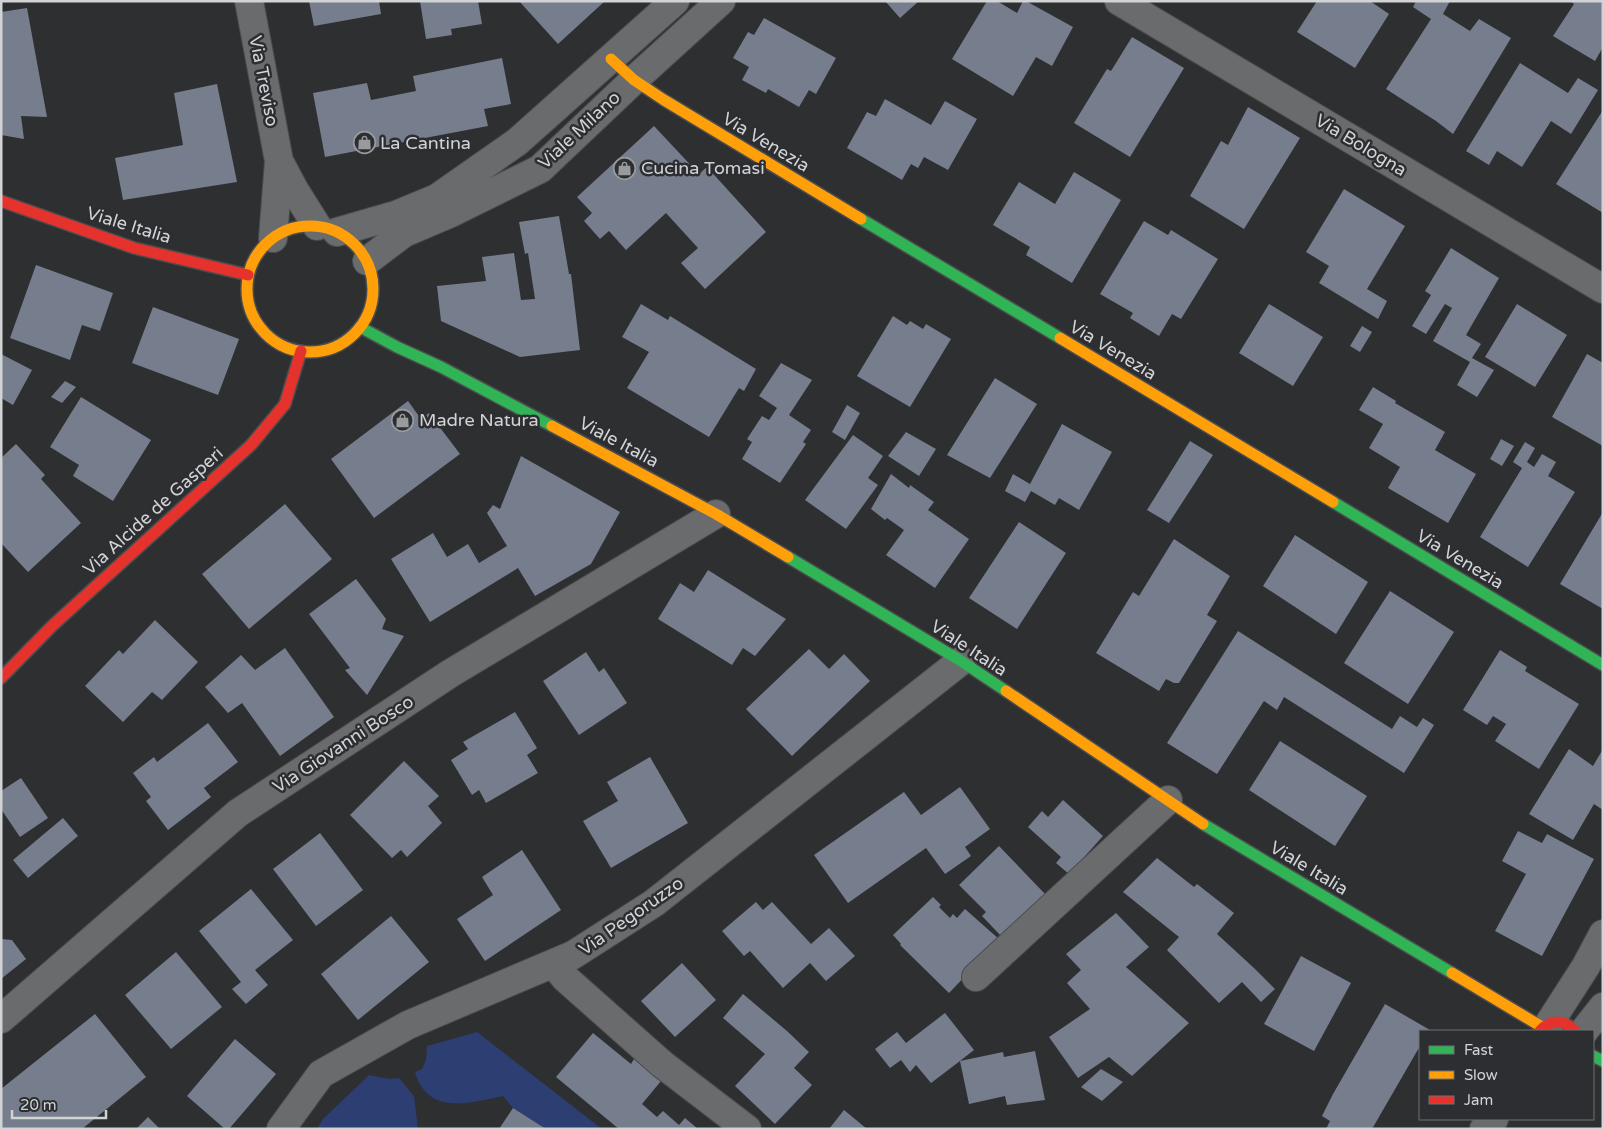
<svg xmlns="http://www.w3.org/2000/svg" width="1604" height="1130" font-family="'Varela Round',sans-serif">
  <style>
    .green { fill: #2c3e72 }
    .building { fill: #767d8d }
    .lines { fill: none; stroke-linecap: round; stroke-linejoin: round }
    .street-casing { stroke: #4b4c4e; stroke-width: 30 }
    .fast-casing { stroke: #4b4c4e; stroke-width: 14 }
    .slow-casing { stroke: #4b4c4e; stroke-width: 14 }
    .jam-casing { stroke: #4b4c4e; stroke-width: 14 }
    .street { stroke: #6a6b6d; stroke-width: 28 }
    .fast { stroke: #30b455; stroke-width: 11 }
    .slow { stroke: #ff9f0a; stroke-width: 11 }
    .jam { stroke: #e5322d; stroke-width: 11 }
    .labels { text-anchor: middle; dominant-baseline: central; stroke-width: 5; stroke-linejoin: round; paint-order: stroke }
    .street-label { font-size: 18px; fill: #d2d3d5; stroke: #2d2e32 }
    .poi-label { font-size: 18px; fill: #d2d3d5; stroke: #2d2e32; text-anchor: start }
  </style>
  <rect width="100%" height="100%" fill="#2e2f31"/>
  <path class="green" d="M 477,1032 L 602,1129 L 546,1129 L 513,1108 L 503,1096 C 469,1103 428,1116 415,1072 L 422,1069 L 426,1060 L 427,1046 Z
    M 369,1075 L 389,1079 L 399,1078 L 414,1096 L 418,1129 L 317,1129 L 323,1119 Z"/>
  <path class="building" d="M 309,1 L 379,1 L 381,14 L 314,26 Z
    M 420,1 L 478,1 L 482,24 L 451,29 L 452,35 L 426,39 Z
    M 519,1 L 605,1 L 558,44 Z
    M 885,1 L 919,1 L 900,18 Z
    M 987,1 L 997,1 L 1017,13 L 1023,1 L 1026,1 L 1073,27 L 1052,66 L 1036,57 L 1013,96 L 952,59 Z
    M 1317,1 L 1370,1 L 1389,14 L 1355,68 L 1297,32 Z
    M 1416,1 L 1450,1 L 1443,14 L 1470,31 L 1479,19 L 1511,38 L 1453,134 L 1436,121 L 1386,89 L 1431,19 L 1413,7 Z
    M 1570,1 L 1603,1 L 1603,47 L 1595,61 L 1553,36 L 1574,4 Z
    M 27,8 L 47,117 L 21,116 L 24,139 L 1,135 L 1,12 Z
    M 764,18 L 836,58 L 816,94 L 809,90 L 799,107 L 768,89 L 766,93 L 742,80 L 749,67 L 733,58 L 748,32 L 754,35 Z
    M 1132,37 L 1184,68 L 1130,157 L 1074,123 L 1107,69 L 1111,71 Z
    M 502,58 L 511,104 L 484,109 L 488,126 L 325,157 L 313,93 L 367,83 L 371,100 L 416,91 L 413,76 Z
    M 1520,63 L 1568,93 L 1578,78 L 1598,90 L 1571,134 L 1551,121 L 1522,167 L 1497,151 L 1489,165 L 1466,151 Z
    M 217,84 L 237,182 L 123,200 L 115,158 L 183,145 L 174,93 Z
    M 885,99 L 931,125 L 945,101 L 977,119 L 948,170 L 924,157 L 918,168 L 911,164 L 902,180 L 847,148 L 867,112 L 876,116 Z
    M 1248,107 L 1300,138 L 1244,229 L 1190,196 L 1221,141 L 1228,145 Z
    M 1603,110 L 1603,213 L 1556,184 Z
    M 654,126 L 699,174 L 707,167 L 766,232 L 705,289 L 681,263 L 698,248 L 666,213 L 626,250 L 609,231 L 600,239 L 584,221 L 592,213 L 577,197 Z
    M 1074,172 L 1121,200 L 1072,283 L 1026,255 L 1030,247 L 993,225 L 1019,182 L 1055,204 Z
    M 1344,189 L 1405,226 L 1367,289 L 1387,301 L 1378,319 L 1319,283 L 1329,266 L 1306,252 Z
    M 559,216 L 569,274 L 571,274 L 580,350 L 520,357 L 441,321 L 437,286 L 486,281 L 482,257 L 514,253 L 521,300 L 535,299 L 528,253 L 525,254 L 519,222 Z
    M 1144,221 L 1168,235 L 1171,230 L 1218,259 L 1181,319 L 1172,314 L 1159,336 L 1130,318 L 1133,313 L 1100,294 Z
    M 1451,248 L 1499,278 L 1466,335 L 1481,344 L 1472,358 L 1494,370 L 1477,397 L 1457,385 L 1470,362 L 1433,341 L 1452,308 L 1445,304 L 1426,334 L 1412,326 L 1431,295 L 1425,291 Z
    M 36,265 L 113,293 L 100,331 L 82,325 L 70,360 L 10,338 Z
    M 641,304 L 668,320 L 670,316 L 756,369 L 744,391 L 739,388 L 709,437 L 627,388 L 649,352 L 622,337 Z
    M 1269,304 L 1323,337 L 1293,386 L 1239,353 Z
    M 1517,304 L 1567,335 L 1535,387 L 1485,357 Z
    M 153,307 L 239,339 L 218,395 L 132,363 Z
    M 893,316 L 907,325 L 910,321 L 923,329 L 926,324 L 951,339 L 910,407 L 857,376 Z
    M 1362,326 L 1372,332 L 1360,352 L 1350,346 Z
    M 1,354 L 32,370 L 13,405 L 1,398 Z
    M 1587,354 L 1603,363 L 1603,446 L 1552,417 Z
    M 781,363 L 812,380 L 789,415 L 811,430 L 803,442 L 806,444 L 780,483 L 742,459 L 752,442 L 747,439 L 762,416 L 769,420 L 777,408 L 759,396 Z
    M 995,378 L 1037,404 L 990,478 L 947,455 Z
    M 65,381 L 76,387 L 62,403 L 51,397 Z
    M 1373,387 L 1396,401 L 1395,403 L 1445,432 L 1435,450 L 1476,474 L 1448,523 L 1388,488 L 1400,467 L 1369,448 L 1383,424 L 1359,410 Z
    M 81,397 L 151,440 L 113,501 L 73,476 L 79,465 L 50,447 Z
    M 408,401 L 421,419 L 429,413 L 460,454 L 374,518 L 331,459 Z
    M 847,405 L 860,413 L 845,440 L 832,432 Z
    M 1062,424 L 1112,452 L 1079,510 L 1059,498 L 1055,505 L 1031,491 L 1025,502 L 1005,491 L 1013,474 L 1030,484 Z
    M 906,432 L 936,449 L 919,476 L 888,456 Z
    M 853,435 L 883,456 L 868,478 L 878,485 L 846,529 L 805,500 Z
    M 1501,439 L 1514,446 L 1502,466 L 1490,459 Z
    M 1190,441 L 1213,455 L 1169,523 L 1147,510 Z
    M 1525,442 L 1535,448 L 1527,462 L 1534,467 L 1542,454 L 1556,462 L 1548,476 L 1575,492 L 1528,567 L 1480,537 L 1522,468 L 1513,462 Z
    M 16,444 L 45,475 L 41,479 L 81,523 L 28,572 L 1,543 L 1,458 Z
    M 521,456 L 620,512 L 591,564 L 535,596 L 518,568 L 430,622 L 391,559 L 433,533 L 447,557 L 468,544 L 479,563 L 507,546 L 487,513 L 493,505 L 500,509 Z
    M 891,474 L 909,488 L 910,485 L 934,502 L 928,510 L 969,539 L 935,588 L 886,555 L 904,530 L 887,518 L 885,520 L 871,509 Z
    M 285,504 L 332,559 L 249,629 L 202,574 Z
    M 1603,512 L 1603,609 L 1560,584 Z
    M 1019,522 L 1066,553 L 1017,629 L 969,598 Z
    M 1295,535 L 1368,582 L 1336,634 L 1263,586 Z
    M 1174,539 L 1230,576 L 1207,615 L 1217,621 L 1179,683 L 1174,683 L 1166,679 L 1159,691 L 1096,653 L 1133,592 L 1139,596 Z
    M 708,570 L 786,619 L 755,656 L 743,648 L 732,665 L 658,619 L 680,583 L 694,592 Z
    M 356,579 L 386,619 L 382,629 L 404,636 L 367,695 L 345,670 L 350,668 L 309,614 Z
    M 1390,591 L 1454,632 L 1408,704 L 1344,663 Z
    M 155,620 L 198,662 L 162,700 L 152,692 L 123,722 L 85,686 L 119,650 L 123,654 Z
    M 1238,631 L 1392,729 L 1400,716 L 1417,727 L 1423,718 L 1434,725 L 1404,773 L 1284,697 L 1277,710 L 1264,701 L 1217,774 L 1167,743 Z
    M 285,648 L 334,717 L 280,756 L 242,703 L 228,713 L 205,687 L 241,655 L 255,670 Z
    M 809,649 L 829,669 L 844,654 L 870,681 L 792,756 L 746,709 Z
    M 1500,650 L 1527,667 L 1525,671 L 1579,704 L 1539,769 L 1495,741 L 1506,724 L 1493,716 L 1487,725 L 1463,710 Z
    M 586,652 L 599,672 L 604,668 L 627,703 L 579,735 L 543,681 Z
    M 515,712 L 537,748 L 527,755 L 538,773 L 486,803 L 479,790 L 472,795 L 451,760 L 468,749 L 463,742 Z
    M 208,723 L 238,762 L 204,788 L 211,797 L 168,830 L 146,801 L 151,797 L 133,773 L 154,757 L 157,762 Z
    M 1280,741 L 1367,796 L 1335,846 L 1249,790 Z
    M 1569,749 L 1593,766 L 1603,749 L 1603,810 L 1594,804 L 1573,840 L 1529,814 Z
    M 650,757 L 688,823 L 611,868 L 583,821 L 618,801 L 607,782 Z
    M 404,761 L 439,796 L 428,806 L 442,823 L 407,857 L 401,850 L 392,858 L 350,815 Z
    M 21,778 L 48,818 L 20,837 L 1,809 L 1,791 Z
    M 960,787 L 990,829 L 965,847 L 971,856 L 945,874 L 926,848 L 848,903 L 814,855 L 904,792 L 921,815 Z
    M 1063,800 L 1103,836 L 1069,874 L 1056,863 L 1061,857 L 1028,827 L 1042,811 L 1048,817 Z
    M 63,818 L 78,836 L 28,878 L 13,860 Z
    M 1518,831 L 1542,843 L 1547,834 L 1594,859 L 1542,956 L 1495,931 L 1526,874 L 1502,861 Z
    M 320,833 L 363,890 L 316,926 L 273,869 Z
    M 999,846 L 1045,894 L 1001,936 L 982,916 L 986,912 L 959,885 Z
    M 522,850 L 561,910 L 485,961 L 457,919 L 493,895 L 482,877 Z
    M 1157,858 L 1194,887 L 1197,884 L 1234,913 L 1217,934 L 1255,969 L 1275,989 L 1261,1002 L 1242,982 L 1219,1003 L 1167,950 L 1179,937 L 1123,892 Z
    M 251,889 L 293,940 L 255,970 L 268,985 L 246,1004 L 232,989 L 241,982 L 199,931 Z
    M 933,897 L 941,905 L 939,907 L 950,918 L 953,914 L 957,918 L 965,909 L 1000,940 L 949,993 L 900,945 L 901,944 L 893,935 Z
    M 756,902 L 763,910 L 772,902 L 811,944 L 829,928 L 855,956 L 826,981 L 810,963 L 783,988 L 750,951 L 744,956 L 722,931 Z
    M 1116,913 L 1149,947 L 1126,967 L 1189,1023 L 1132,1076 L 1109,1057 L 1078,1078 L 1049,1037 L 1090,1009 L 1067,983 L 1081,970 L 1066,954 Z
    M 391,916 L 429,962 L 358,1020 L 321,974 Z
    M 1,939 L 12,940 L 26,959 L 1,979 Z
    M 176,952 L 222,1007 L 171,1049 L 125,995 Z
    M 1301,956 L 1351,983 L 1314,1051 L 1264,1024 Z
    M 682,963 L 716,1000 L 675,1037 L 641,1001 Z
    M 743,994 L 787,1031 L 809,1052 L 794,1068 L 812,1085 L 775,1124 L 735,1086 L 765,1054 L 723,1018 Z
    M 1385,1004 L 1430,1030 L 1429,1031 L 1420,1031 L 1420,1046 L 1372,1129 L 1326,1129 L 1330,1121 L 1322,1116 L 1333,1094 Z
    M 945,1013 L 974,1050 L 960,1061 L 1003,1052 L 1004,1057 L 1035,1051 L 1045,1100 L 1007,1105 L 1005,1096 L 969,1104 L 960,1061 L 931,1083 L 916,1065 L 910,1072 L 901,1060 L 890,1068 L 875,1049 L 897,1032 L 906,1043 Z
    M 95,1014 L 146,1077 L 82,1129 L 1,1129 L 1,1089 Z
    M 593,1033 L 631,1064 L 634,1059 L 661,1081 L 642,1104 L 657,1117 L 663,1111 L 679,1125 L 685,1118 L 698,1129 L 619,1129 L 556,1077 Z
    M 235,1039 L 276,1074 L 229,1129 L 225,1129 L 187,1096 Z
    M 1101,1069 L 1123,1082 L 1102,1101 L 1081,1087 Z
    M 513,1108 L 546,1129 L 499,1129 Z
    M 844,1110 L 867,1129 L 829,1129 Z
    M 148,1117 L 160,1129 L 136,1129 Z"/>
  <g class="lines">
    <defs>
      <path id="street" d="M 249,1 L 279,161 L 273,238
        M 1119,1 L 1603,289
        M 279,161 L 295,191 L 317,226
        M 337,232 L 396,215 L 437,198 L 517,142 L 675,1
        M 367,261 L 404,233 L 451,213 L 540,169 L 634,80 L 721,1
        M 554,964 L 565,978 L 662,1064 L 747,1129
        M 976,977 L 1168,800
        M 1,1019 L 238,813 L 451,673 L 716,514
        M 1550,1022 L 1586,966 L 1603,934
        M 1584,1031 L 1603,1007
        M 281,1129 L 321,1074 L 408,1025 L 573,955 L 654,903 L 961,661
        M 1484,1129 L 1494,1119"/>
      <path id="fast" d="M 861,219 L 1060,338
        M 360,327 L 397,347 L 441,367 L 552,426
        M 1333,502 L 1603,665
        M 788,557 L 961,661 L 1006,691
        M 1203,824 L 1452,973
        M 1593,1056 L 1603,1061"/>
      <path id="slow" d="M 611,59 L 634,80 L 664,100 L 861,219
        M247 289a63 63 0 1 1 126 0a63 63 0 1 1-126 0Z
        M 1060,338 L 1333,502
        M 552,426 L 716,514 L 788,557
        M 1006,691 L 1203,824
        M 1452,973 L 1542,1027"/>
      <path id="jam" d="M 1,201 L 134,248 L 248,275
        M 1,678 L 52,626 L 251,445 L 285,404 L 301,351
        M 1540,1031 C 1551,1019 1564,1019 1575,1031"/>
    </defs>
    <use href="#street" class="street-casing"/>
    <use href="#fast" class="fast-casing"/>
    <use href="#slow" class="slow-casing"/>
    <use href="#jam" class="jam-casing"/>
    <use href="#street" class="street"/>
    <use href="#fast" class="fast"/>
    <use href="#slow" class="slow"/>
    <use href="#jam" class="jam"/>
  </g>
  <defs>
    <symbol id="shop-ring" viewBox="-11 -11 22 22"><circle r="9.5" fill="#2d2e32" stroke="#999a9c" stroke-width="1.5"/><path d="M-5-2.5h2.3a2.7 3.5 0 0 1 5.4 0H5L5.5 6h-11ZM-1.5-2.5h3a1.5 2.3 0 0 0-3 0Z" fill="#999a9c"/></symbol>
  </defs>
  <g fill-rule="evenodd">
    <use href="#shop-ring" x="352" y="130" width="25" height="25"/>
    <use href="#shop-ring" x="612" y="156" width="25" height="25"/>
    <use href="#shop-ring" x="390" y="408" width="25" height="25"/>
  </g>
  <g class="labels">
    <g class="street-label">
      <text transform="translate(264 81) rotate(79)">Via Treviso</text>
      <text transform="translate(579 130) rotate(-43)">Viale Milano</text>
      <text transform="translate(766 142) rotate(31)">Via Venezia</text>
      <text transform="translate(1361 145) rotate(31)">Via Bologna</text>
      <text transform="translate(129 225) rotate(17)">Viale Italia</text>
      <text transform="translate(1113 350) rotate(31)">Via Venezia</text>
      <text transform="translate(619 442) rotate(28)">Viale Italia</text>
      <text transform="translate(153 511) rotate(-42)">Via Alcide de Gasperi</text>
      <text transform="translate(1460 559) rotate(31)">Via Venezia</text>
      <text transform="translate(969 648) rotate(33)">Viale Italia</text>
      <text transform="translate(343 744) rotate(-33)">Via Giovanni Bosco</text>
      <text transform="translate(1309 868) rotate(31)">Viale Italia</text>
      <text transform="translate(631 916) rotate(-35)">Via Pegoruzzo</text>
    </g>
    <g class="poi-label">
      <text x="380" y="143">La Cantina</text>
      <text x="641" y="168">Cucina Tomasi</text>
      <text x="419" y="420">Madre Natura</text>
    </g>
  </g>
  <rect width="1604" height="1130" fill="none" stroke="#d2d3d5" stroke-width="5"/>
  <rect x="1419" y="1030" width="175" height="90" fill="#2d2e32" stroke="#6f7073"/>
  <rect x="1429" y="1046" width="25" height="8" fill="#30b455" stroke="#6f7073"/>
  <text x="1464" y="1055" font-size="15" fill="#d2d3d5">Fast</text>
  <rect x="1429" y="1071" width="25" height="8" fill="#ff9f0a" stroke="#6f7073"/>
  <text x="1464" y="1080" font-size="15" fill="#d2d3d5">Slow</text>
  <rect x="1429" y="1096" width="25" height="8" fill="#e5322d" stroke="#6f7073"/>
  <text x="1464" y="1105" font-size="15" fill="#d2d3d5">Jam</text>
  <path d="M12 1110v8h94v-8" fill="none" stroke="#d2d3d5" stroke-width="2.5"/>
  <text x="20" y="1110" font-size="15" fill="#d2d3d5" stroke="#2d2e32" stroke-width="4" paint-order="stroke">20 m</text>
</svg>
